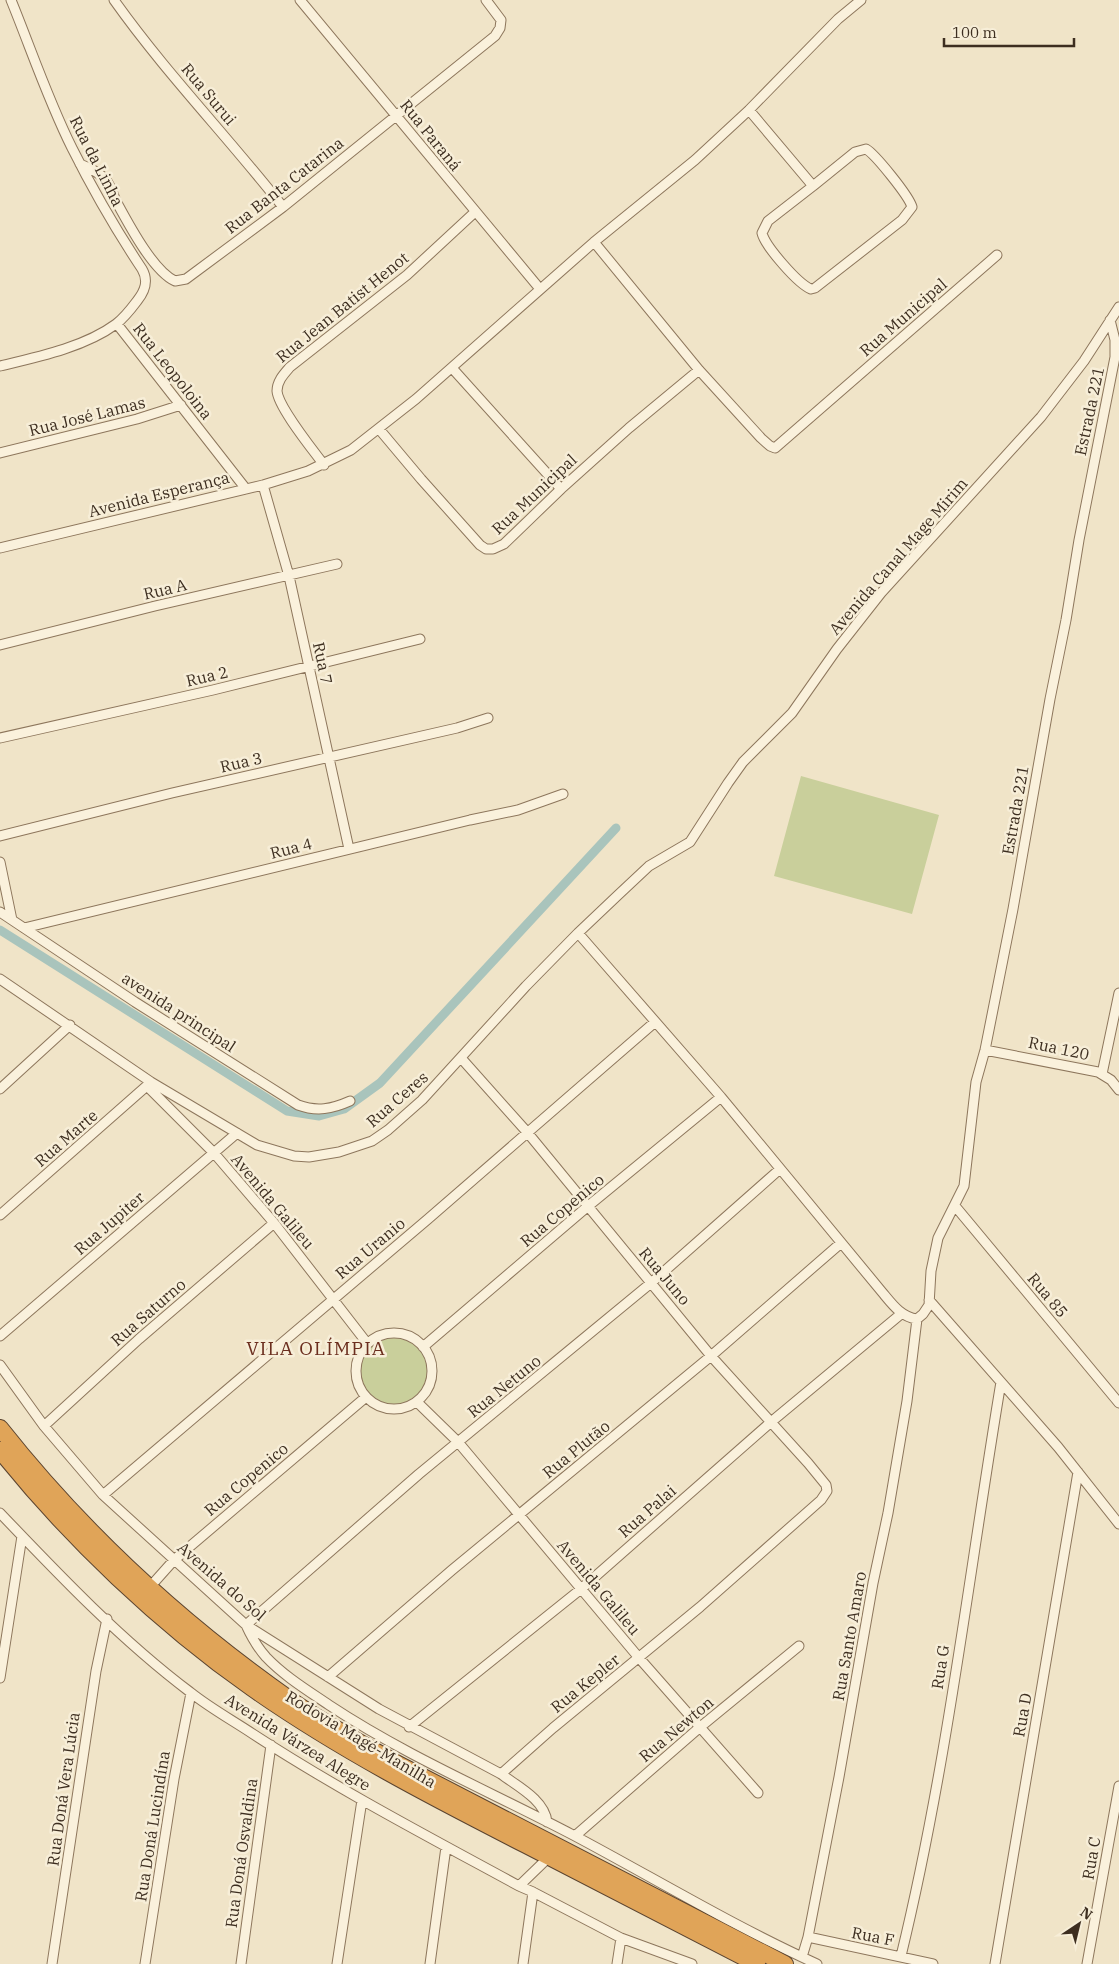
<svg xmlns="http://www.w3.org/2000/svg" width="1119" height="1964" font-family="'IBM Plex Serif',serif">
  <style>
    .green { fill: #c9cf9b }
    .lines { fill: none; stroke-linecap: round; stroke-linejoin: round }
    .canal { stroke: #a9c4bc; stroke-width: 9 }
    .street-casing { stroke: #8d765c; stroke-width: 11 }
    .highway-casing { stroke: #5b4430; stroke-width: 18 }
    .street { stroke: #faf1dc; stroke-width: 9 }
    .highway { stroke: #e0a458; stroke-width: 16 }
    .labels { text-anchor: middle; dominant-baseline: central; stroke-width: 5; stroke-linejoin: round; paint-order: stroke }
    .street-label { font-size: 16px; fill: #3d2e20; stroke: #f7eed8 }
    .quarter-label { font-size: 19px; letter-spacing: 1px; fill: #6b2e1e; stroke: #f7eed8 }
  </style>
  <rect width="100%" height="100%" fill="#f0e4c8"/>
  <path class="green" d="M 801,776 L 939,815 L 912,914 L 774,876 Z
    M361 1371a33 33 0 1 1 66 0a33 33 0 1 1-66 0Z"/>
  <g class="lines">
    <path class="canal" d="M 0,930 L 287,1111 L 319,1116 L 344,1109 L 380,1083 L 616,828"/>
    <defs>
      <path id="street" d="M 114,0 C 165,72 228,137 283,207
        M 300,0 L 540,289
        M 749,110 L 813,186 L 768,221 L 762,233 C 765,246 798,284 811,289 L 815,288 L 902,220 L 912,207 C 909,196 875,154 866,149 L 855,152 L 813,186
        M 80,164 C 89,168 99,172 106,180 C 111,186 113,195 116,201 C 128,223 153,271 175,281 L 186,279 L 283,207 L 495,36 L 500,28 L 501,20 L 486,0
        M 594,242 L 699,370 L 761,438 L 770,446 L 775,448 L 997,255
        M 117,324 L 246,489
        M 0,366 C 38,357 85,347 116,324 C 124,318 131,309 137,301 C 145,291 149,281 142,269 C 116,230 93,190 72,148 C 48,100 31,49 11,0
        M 452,368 L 561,489
        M 379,429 L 421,479 L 480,545 L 486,549 L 493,549 L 504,544 L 561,489 L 629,428 L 699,370
        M 0,453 L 137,419 L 181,405
        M 324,465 C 313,450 278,407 277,391 C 277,381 284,374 290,367 L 407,275 L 475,212
        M 263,485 L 289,576 L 349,849
        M 0,548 L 263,485 L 308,471 L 351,450 L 416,399 L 594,242 L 695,160 L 749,110 L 838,19 L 861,0
        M 0,645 L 155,606 L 337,564
        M 0,738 L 213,690 L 420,639
        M 0,836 L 172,793 L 457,728 L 488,718
        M 0,862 L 12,920
        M 0,912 L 135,1002 L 298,1105 C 317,1112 332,1109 350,1101
        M 24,928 L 470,820 L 518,810 L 563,794
        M 578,933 L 721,1097 L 882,1292 C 892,1304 901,1317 917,1319 L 923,1314 L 929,1305 L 931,1271 L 938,1238 L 964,1186 L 976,1082 L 985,1050 L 1013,909 L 1050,699 L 1066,620 L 1079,540 L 1115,357 L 1115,340 L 1110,320
        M 0,979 L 151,1082 L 257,1145 L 294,1156 L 309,1157 L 339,1152 L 372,1141 L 388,1130 L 422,1100 L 526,986 L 578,933 L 617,896 L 649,866 L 690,842 L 728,783 L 743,762 L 792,713 L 837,649 L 881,593 L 1041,417 L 1084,361 L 1119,307
        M 985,1050 L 1098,1072 L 1111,1080 L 1119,1090
        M 461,1058 L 527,1132 L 711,1356 L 808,1463 L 826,1485 L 827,1491 L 821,1500 L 700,1607 L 553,1728 L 501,1774 C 517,1786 545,1800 547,1822
        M 1102,1074 L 1119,993
        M 147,1086 L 214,1153 L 274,1223 L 367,1343
        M 0,1089 L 70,1025
        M 780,1169 L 651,1283 L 419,1474 L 246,1625 C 251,1636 257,1647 266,1657 C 284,1676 307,1690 329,1705 C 406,1756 491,1792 573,1835 C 654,1878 733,1926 817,1964
        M 955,1206 L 1119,1403
        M 0,1215 L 150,1083
        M 929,1300 L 1058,1447 L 1119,1524
        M356 1371a38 38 0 1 1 76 0a38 38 0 1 1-76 0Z
        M 0,1336 L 237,1133
        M 423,1347 L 587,1207 L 721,1097
        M 0,1365 L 44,1426 L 103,1495 L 246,1625 L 379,1709 L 501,1774
        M 417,1402 L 458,1442 L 640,1659 L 758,1793
        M 44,1426 L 139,1339 L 274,1223
        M 103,1495 L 428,1219 L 655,1022
        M 0,1513 C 60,1576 121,1640 190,1692 C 210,1708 232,1720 253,1734 C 339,1790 429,1837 519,1886 L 533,1892 L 621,1938 L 692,1964
        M 149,1588 L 174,1560 L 366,1397
        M 328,1677 L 452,1570 L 711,1356 L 841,1243
        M 0,1678 L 22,1536
        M 409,1727 L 581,1589 L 771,1422 L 901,1314
        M 575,1836 L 699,1728 L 799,1646
        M 519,1886 L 549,1857
        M 808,1937 L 933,1964
        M 901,1956 C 947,1767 969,1573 1001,1382
        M 802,1957 L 808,1937 L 839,1777 L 873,1583 L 888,1513 L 907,1401 L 917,1319
        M 52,1964 L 96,1671 L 107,1619
        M 145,1964 L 174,1779 L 191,1693
        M 241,1964 L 271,1745
        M 337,1964 L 362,1800
        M 430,1964 L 446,1847
        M 523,1964 L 533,1892
        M 617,1964 L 621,1938
        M 995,1964 L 1078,1472
        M 1087,1964 L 1119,1786"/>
      <path id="highway" d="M 0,1428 C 83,1533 182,1624 292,1701 C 325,1724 361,1743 396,1763 L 785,1964
        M 0,1450 C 69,1537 161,1624 252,1688 C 339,1749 432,1797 526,1845 C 603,1884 680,1924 757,1964"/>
    </defs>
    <use href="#street" class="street-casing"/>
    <use href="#highway" class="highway-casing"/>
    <use href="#street" class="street"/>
    <use href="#highway" class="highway"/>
  </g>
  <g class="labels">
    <g class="street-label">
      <text transform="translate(209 94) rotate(50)">Rua Surui</text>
      <text transform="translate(431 135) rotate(51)">Rua Paraná</text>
      <text transform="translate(97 161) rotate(63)">Rua da Linha</text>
      <text transform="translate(284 185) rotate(-38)">Rua Banta Catarina</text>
      <text transform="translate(342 307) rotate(-39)">Rua Jean Batist Henot</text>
      <text transform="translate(903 317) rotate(-41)">Rua Municipal</text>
      <text transform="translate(173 371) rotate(52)">Rua Leopoloina</text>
      <text transform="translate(1089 411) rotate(-78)">Estrada 221</text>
      <text transform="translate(87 416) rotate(-14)">Rua José Lamas</text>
      <text transform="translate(159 494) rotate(-14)">Avenida Esperança</text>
      <text transform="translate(534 494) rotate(-43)">Rua Municipal</text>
      <text transform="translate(898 556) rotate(-49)">Avenida Canal Mage Mirim</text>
      <text transform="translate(165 589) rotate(-13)">Rua A</text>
      <text transform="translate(323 663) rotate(78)">Rua 7</text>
      <text transform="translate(207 676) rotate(-13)">Rua 2</text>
      <text transform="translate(241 762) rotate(-13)">Rua 3</text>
      <text transform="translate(1015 810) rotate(-80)">Estrada 221</text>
      <text transform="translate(291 848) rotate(-14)">Rua 4</text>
      <text transform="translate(179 1012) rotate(33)">avenida principal</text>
      <text transform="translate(1059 1048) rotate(12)">Rua 120</text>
      <text transform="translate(397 1099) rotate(-41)">Rua Ceres</text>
      <text transform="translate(66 1138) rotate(-41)">Rua Marte</text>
      <text transform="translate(273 1201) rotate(50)">Avenida Galileu</text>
      <text transform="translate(562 1210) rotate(-40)">Rua Copenico</text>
      <text transform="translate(109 1223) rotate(-41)">Rua Jupiter</text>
      <text transform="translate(370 1248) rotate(-40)">Rua Uranio</text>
      <text transform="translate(665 1276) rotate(50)">Rua Juno</text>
      <text transform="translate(1048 1295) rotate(50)">Rua 85</text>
      <text transform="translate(148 1312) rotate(-41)">Rua Saturno</text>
      <text transform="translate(504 1386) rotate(-39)">Rua Netuno</text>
      <text transform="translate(576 1449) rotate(-39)">Rua Plutão</text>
      <text transform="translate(246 1479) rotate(-40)">Rua Copenico</text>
      <text transform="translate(647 1511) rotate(-41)">Rua Palai</text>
      <text transform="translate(222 1581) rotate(41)">Avenida do Sol</text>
      <text transform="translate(599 1587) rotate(50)">Avenida Galileu</text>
      <text transform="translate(849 1636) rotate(-80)">Rua Santo Amaro</text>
      <text transform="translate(940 1667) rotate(-81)">Rua G</text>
      <text transform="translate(585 1683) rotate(-39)">Rua Kepler</text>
      <text transform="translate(1022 1715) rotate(-80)">Rua D</text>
      <text transform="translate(676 1729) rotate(-40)">Rua Newton</text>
      <text transform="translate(361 1739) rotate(31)">Rodovia Magé-Manilha</text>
      <text transform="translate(298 1742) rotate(32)">Avenida Várzea Alegre</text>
      <text transform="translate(63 1789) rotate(-82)">Rua Doná Vera Lúcia</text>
      <text transform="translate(152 1826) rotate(-81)">Rua Doná Lucindína</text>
      <text transform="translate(241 1853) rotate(-82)">Rua Doná Osvaldina</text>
      <text transform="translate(1091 1858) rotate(-80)">Rua C</text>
      <text transform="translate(873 1936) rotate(11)">Rua F</text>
    </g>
    <g class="quarter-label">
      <text x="316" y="1348">VILA OLÍMPIA</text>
    </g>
  </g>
  <g transform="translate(1079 1924) rotate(35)" stroke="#f7eed8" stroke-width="4" paint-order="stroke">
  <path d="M0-4L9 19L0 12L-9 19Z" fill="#3d2e20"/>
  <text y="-8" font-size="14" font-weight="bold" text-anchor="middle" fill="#3d2e20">N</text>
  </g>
  <path d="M944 38v8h130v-8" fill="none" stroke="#3d2e20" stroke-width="2.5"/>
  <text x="952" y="38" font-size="15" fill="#3d2e20" stroke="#f7eed8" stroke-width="4" paint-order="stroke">100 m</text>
</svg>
